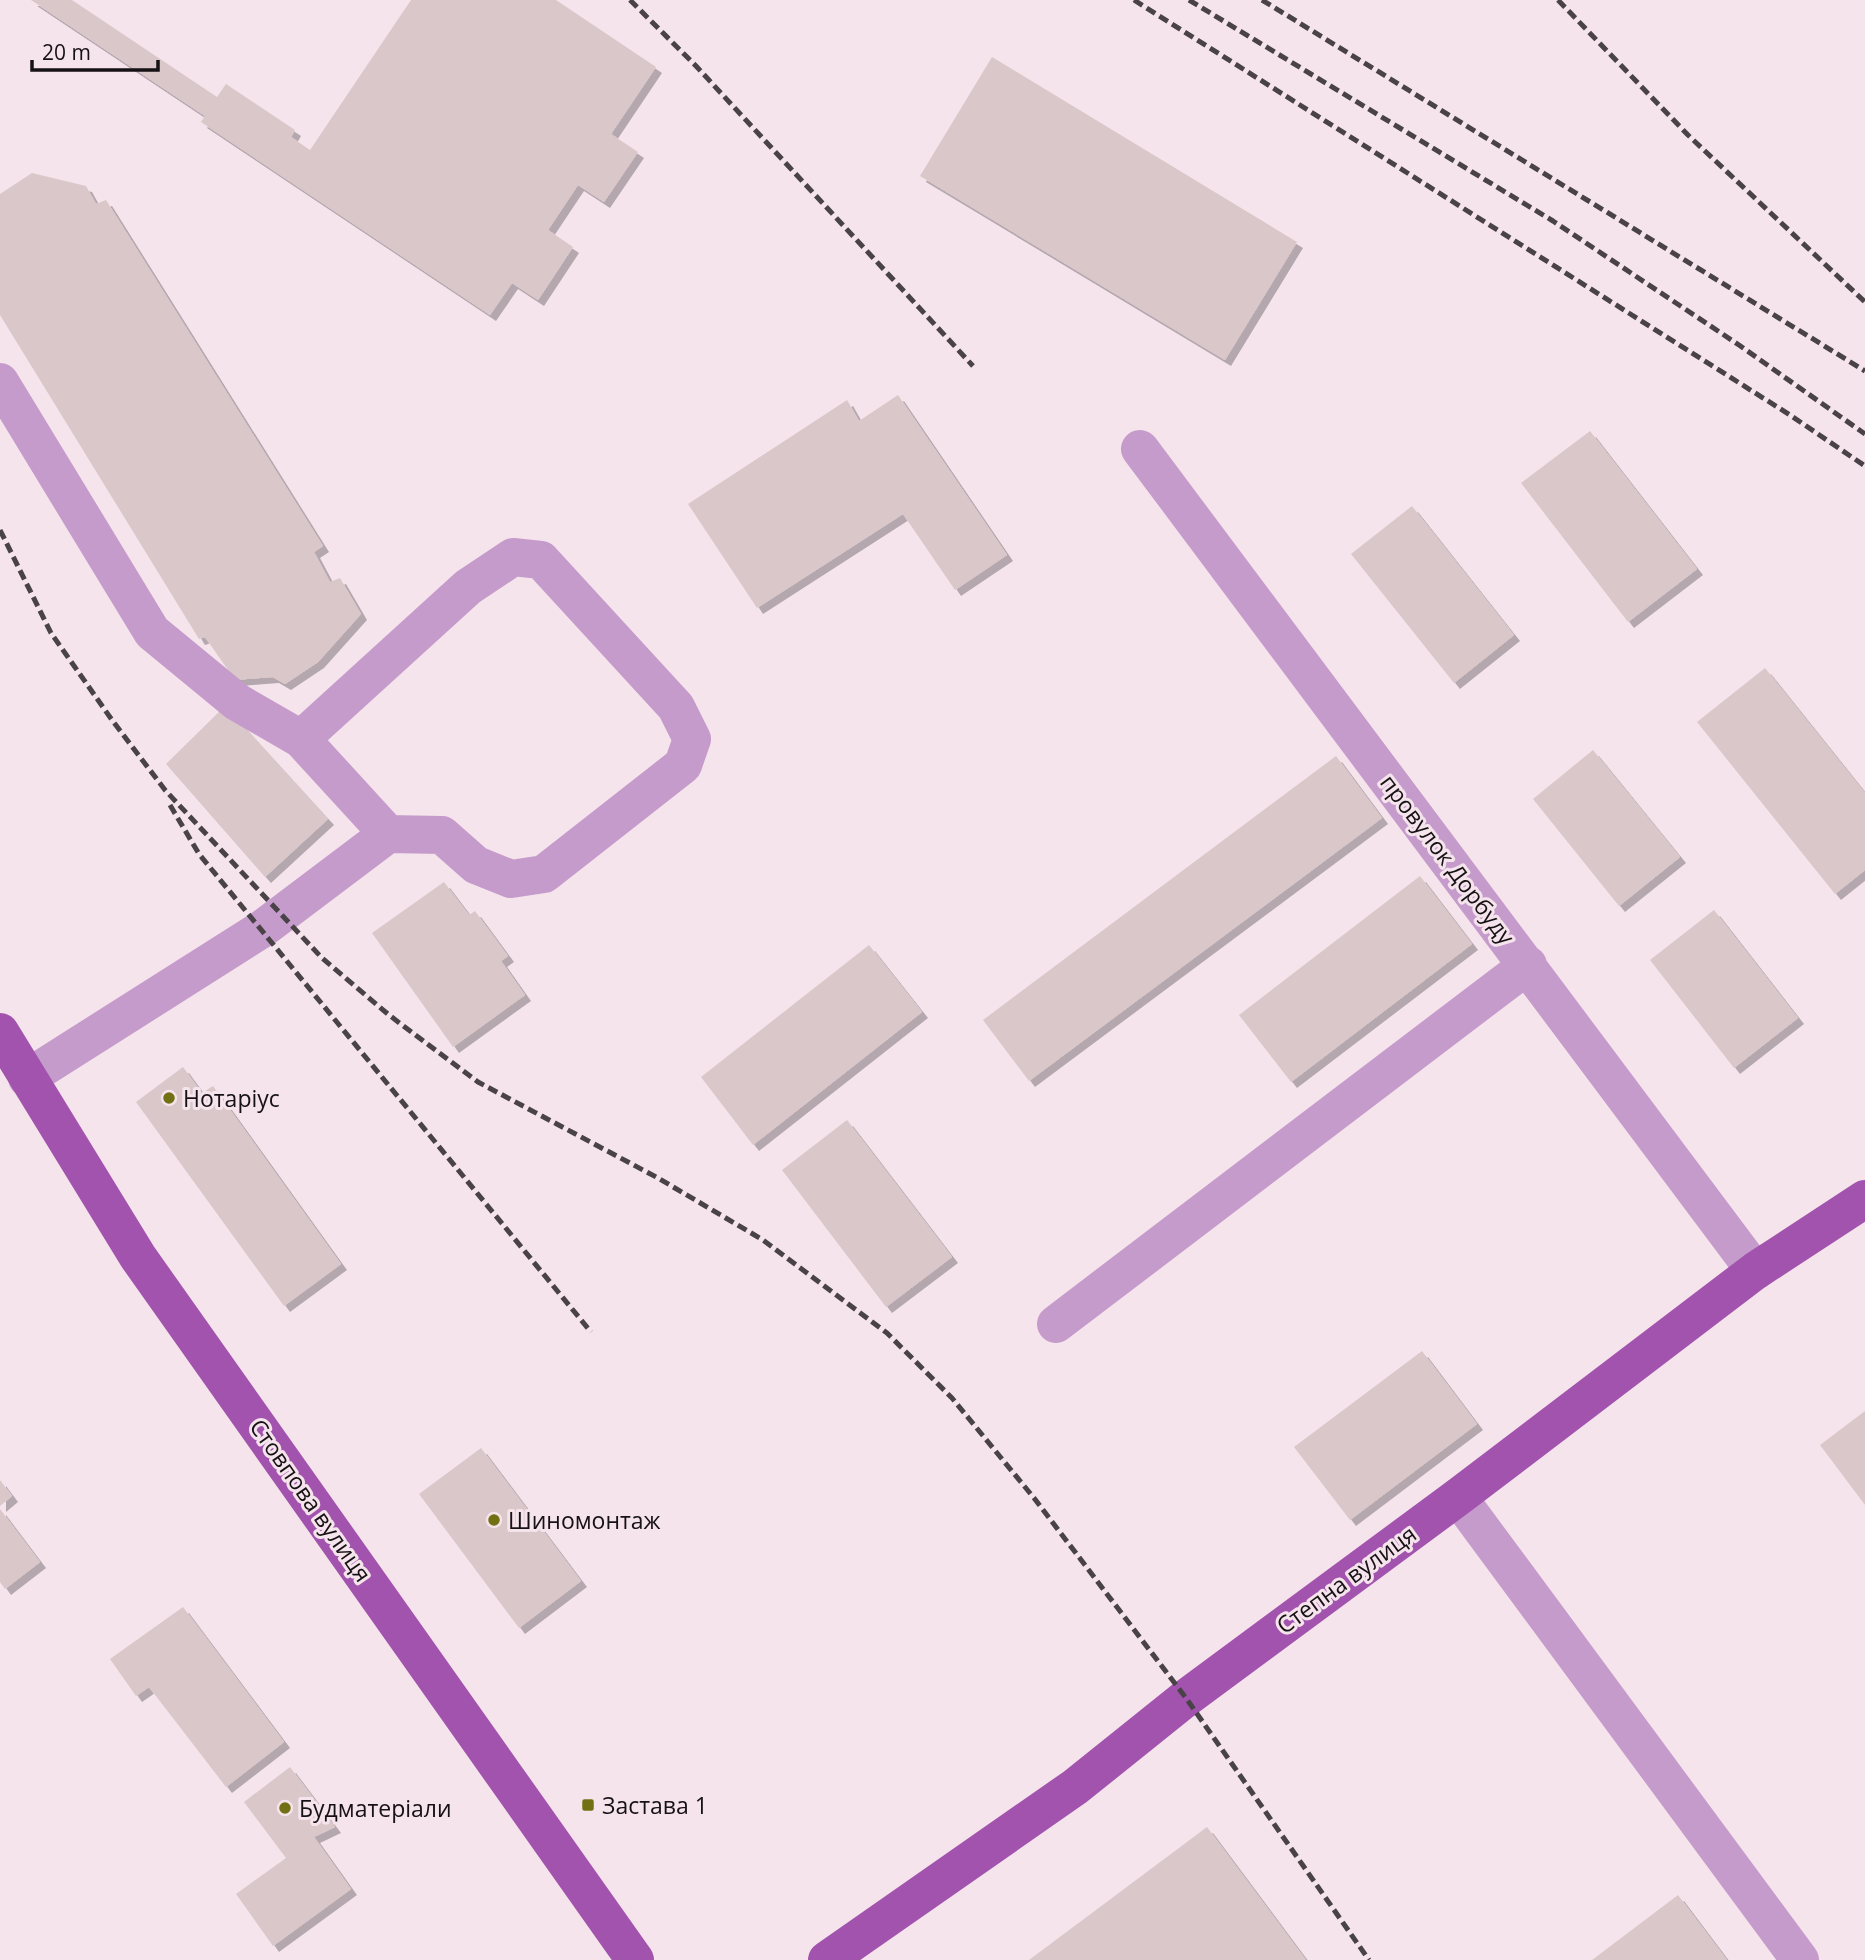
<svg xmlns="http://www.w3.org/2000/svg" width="1865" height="1960" font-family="'Open Sans',sans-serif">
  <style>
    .building { fill: #dac7c9; filter: url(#shadow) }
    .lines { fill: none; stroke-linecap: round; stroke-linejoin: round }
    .minor { stroke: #c59bcb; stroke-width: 38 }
    .major { stroke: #a253ae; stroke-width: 38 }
    .rail { stroke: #494246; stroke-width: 5; stroke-dasharray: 10 5; stroke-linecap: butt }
    .poi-dot { fill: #717013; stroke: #f5e4ec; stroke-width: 2.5 }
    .labels { text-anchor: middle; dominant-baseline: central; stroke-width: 6; stroke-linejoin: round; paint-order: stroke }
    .street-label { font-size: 23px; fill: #161114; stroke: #f5e4ec }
    .poi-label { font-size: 23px; fill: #161114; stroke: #f5e4ec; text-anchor: start }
  </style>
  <defs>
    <filter id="shadow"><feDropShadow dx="6" dy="6" stdDeviation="0" flood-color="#0004"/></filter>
  </defs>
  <rect width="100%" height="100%" fill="#f5e4ec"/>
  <path class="building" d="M 31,0 L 72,0 L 217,97 L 226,84 L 295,130 L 291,137 L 310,150 L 411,0 L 556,0 L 656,67 L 611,134 L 638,152 L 604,202 L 578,185 L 548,230 L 573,247 L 538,300 L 512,283 L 490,315 L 201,122 L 205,116 Z
    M 992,57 L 1297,242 L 1225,360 L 920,176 Z
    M 32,173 L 86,186 L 96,204 L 106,200 L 323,546 L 314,552 L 330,582 L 340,578 L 361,614 L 318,662 L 285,684 L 273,677 L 235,680 L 205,637 L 199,639 L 0,315 L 0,194 Z
    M 898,395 L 1007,555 L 955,590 L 903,514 L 757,608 L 688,504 L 847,400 L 859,421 Z
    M 1590,431 L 1697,569 L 1628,622 L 1521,483 Z
    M 1412,506 L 1514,635 L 1454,683 L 1351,554 Z
    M 1765,668 L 1865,793 L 1865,870 L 1835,894 L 1697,722 Z
    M 225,706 L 328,819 L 265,877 L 166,764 Z
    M 1593,750 L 1680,857 L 1619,906 L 1533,799 Z
    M 1336,756 L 1382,818 L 1029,1081 L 983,1020 Z
    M 1420,876 L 1472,944 L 1291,1082 L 1239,1015 Z
    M 444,882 L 469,915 L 475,911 L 508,956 L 501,961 L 525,995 L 453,1047 L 372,933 Z
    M 1714,910 L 1798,1018 L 1734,1068 L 1650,960 Z
    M 869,945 L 922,1012 L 753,1145 L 701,1077 Z
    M 183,1067 L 202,1093 L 213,1086 L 341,1264 L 284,1306 L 136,1102 Z
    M 847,1120 L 952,1257 L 886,1307 L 782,1170 Z
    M 1422,1351 L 1477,1424 L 1350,1520 L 1294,1447 Z
    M 1865,1411 L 1865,1505 L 1820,1445 Z
    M 481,1448 L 581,1581 L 519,1628 L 419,1494 Z
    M 0,1480 L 12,1496 L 0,1506 Z
    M 0,1509 L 40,1562 L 5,1589 L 0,1582 Z
    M 183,1607 L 284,1742 L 226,1787 L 149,1687 L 136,1696 L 110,1659 Z
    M 290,1767 L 335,1827 L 314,1837 L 351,1889 L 273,1946 L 236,1894 L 286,1858 L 244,1802 Z
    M 1207,1827 L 1306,1960 L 1029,1960 Z
    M 1678,1895 L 1727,1960 L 1592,1960 Z"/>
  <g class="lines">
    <path class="minor" d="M 0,382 L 152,632 L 237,702 L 301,739 L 388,834
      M 1140,449 L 1755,1271
      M 27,1078 L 262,929 L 388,834 L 442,835 L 476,865 L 511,879 L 544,874 L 683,765 L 692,739 L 676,707 L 541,560 L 513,557 L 468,587 L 301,739
      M 1056,1324 L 1528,965
      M 1458,1497 L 1800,1960"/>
    <path class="major" d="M 0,1032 L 138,1257 L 635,1960
      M 827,1960 L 1075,1787 L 1186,1698 L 1458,1497 L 1755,1271 L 1865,1199"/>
    <path class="rail" d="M 630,0 L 696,66 L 973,366
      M 1134,0 L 1790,415 L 1865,466
      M 1189,0 L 1553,221 L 1739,345 L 1865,434
      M 1262,0 L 1865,371
      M 1558,0 L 1688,135 L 1865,302
      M 0,530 L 51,633 L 112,720 L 165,790 L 322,958 L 389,1015 L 478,1082 L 658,1178 L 763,1240 L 887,1333 L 952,1398 L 1034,1498 L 1186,1698 L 1369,1960
      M 170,805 L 199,854 L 591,1332"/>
  </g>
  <g class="poi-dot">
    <circle cx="169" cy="1098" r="7"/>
    <circle cx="494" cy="1520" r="7"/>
    <rect x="581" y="1798" width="14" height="14" rx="3.5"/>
    <circle cx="285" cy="1808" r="7"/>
  </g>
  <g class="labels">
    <g class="street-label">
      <text transform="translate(1448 859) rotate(53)">провулок Дорбуду</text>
      <text transform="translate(311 1500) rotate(55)">Стовпова вулиця</text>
      <text transform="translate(1346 1579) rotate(-36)">Степна вулиця</text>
    </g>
    <g class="poi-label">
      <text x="183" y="1098">Нотаріус</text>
      <text x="508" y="1520">Шиномонтаж</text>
      <text x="602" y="1805">Застава 1</text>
      <text x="299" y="1808">Будматеріали</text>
    </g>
  </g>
  <path d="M32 60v10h126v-10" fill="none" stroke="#161114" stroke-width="3.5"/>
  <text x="42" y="60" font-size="21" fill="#161114" stroke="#f5e4ec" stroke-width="5" paint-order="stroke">20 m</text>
</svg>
